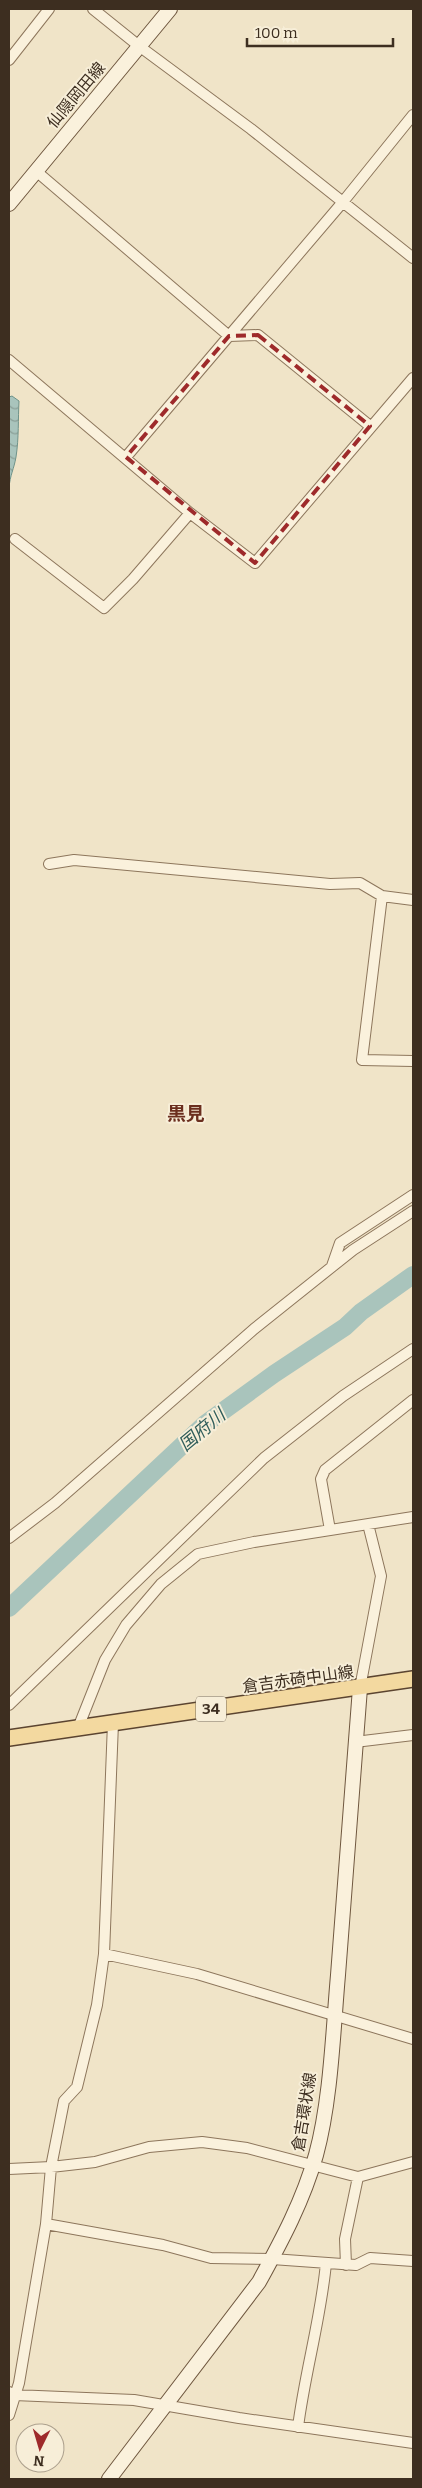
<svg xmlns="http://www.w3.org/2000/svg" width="422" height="2488" font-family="Bitter,'Noto Sans JP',serif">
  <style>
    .water { fill: url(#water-waves); stroke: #6f938a }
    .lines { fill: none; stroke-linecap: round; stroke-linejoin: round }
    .river { stroke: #a9c4bc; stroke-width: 18 }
    .street-casing { stroke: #8d765c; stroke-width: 12 }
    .secondary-casing { stroke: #6f573f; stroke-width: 16 }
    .primary-casing { stroke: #5b4430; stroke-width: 18 }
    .street { stroke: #faf1dc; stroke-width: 10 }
    .secondary { stroke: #faf1dc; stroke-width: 14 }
    .primary { stroke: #f3d9a0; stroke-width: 15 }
    .marked { fill: none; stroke: #9e2a2b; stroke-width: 4; stroke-dasharray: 10 6; stroke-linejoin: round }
    .labels { text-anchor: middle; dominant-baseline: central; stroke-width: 4; stroke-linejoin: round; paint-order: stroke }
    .shield { fill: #f7eed8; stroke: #756857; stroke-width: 1 }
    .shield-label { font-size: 15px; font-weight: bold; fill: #3d2e20 }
    .street-label { font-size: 16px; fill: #3d2e20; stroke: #f7eed8 }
    .water-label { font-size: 18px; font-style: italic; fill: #2f5d5a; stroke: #f7eed8 }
    .quarter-label { font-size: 19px; font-weight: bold; fill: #6b2e1e; stroke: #f7eed8 }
  </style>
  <defs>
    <pattern id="water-waves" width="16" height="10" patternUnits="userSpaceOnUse" patternTransform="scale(1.25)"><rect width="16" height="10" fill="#a9c4bc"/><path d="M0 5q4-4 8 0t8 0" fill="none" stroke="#8ba098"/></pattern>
  </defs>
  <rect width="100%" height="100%" fill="#f0e4c8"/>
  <path class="water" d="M 12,396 L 19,401 C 18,419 19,438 16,457 C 14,469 10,475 9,488 L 9,397 Z"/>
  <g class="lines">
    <path class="river" d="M 9,1608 L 205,1424 L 274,1374 L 345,1327 L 361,1312 L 413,1275"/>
    <defs>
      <path id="street" d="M 93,9 L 139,46 L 251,129 L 413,258
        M 9,60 L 49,9
        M 36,171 L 229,336 L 258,335 L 370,426
        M 9,360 L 190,513 L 255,563 L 413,378
        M 126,457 L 342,203 L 413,115
        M 15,539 L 104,608 L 133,579 L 190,513
        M 49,864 L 74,860 L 330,884 L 360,883 L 382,896 L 413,900
        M 382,896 L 362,1060 L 413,1061
        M 332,1266 L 340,1243 L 413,1195
        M 330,1530 L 321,1479 L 325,1470 L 413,1400
        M 9,1538 L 55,1503 L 254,1329 L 353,1250 L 413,1211
        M 360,1688 L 381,1576 L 368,1524
        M 9,1705 L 264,1458 L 343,1396 L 413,1349
        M 78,1728 L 105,1660 L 126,1625 L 161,1584 L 198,1554 L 254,1542 L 413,1517
        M 355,1742 L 413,1735
        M 104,1954 L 197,1974 L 413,2039
        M 9,2169 L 51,2167 L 95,2162 L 149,2147 L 202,2142 L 247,2148 L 358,2177 L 413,2162
        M 46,2224 L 163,2245 L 211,2258 L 272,2259 L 356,2265 L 370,2258 L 413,2261
        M 346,2265 L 345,2239 L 358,2177
        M 9,2392 L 14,2395 L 134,2400 L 239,2418 L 413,2443
        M 9,2415 L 19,2383 L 46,2224 L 51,2167 L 64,2101 L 77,2087 L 97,2005 L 104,1954 L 113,1723
        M 298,2427 C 305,2372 321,2318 326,2263"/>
      <path id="secondary" d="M 9,204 L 170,9
        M 109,2479 L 259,2282 C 282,2240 303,2201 316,2155 C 331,2100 333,2031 338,1975 C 345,1879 352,1783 360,1688"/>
      <path id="primary" d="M 9,1738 L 413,1679"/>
    </defs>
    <use href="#street" class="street-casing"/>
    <use href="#secondary" class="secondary-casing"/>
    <use href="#primary" class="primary-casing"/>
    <use href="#street" class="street"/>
    <use href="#secondary" class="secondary"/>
    <use href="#primary" class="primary"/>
  </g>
  <path class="marked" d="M 258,335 L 370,426 L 255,563 L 126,457 L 229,336 Z"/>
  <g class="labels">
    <rect class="shield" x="196" y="1696.5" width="30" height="25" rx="4"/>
    <g class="shield-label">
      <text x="211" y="1709">34</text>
    </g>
    <g class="street-label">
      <text transform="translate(76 95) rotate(-50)">仙隠岡田線</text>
      <text transform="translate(298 1679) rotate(-8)">倉吉赤碕中山線</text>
      <text transform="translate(304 2112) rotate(-81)">倉吉環状線</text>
    </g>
    <g class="water-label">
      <text transform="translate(202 1430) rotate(-40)">国府川</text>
    </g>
    <g class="quarter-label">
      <text x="186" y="1113">黒見</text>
    </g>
  </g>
  <rect width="422" height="2488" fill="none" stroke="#3d2e20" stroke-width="20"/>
  <g transform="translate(40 2448) rotate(185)"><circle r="24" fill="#f7eed8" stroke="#ada18e"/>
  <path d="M0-4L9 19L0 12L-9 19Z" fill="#9e2a2b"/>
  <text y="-8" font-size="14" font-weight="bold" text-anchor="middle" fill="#3d2e20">N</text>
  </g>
  <path d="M247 38v8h146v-8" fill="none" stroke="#3d2e20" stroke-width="2.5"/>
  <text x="255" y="38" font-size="15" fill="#3d2e20" stroke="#f7eed8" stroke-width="4" paint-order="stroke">100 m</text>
</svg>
